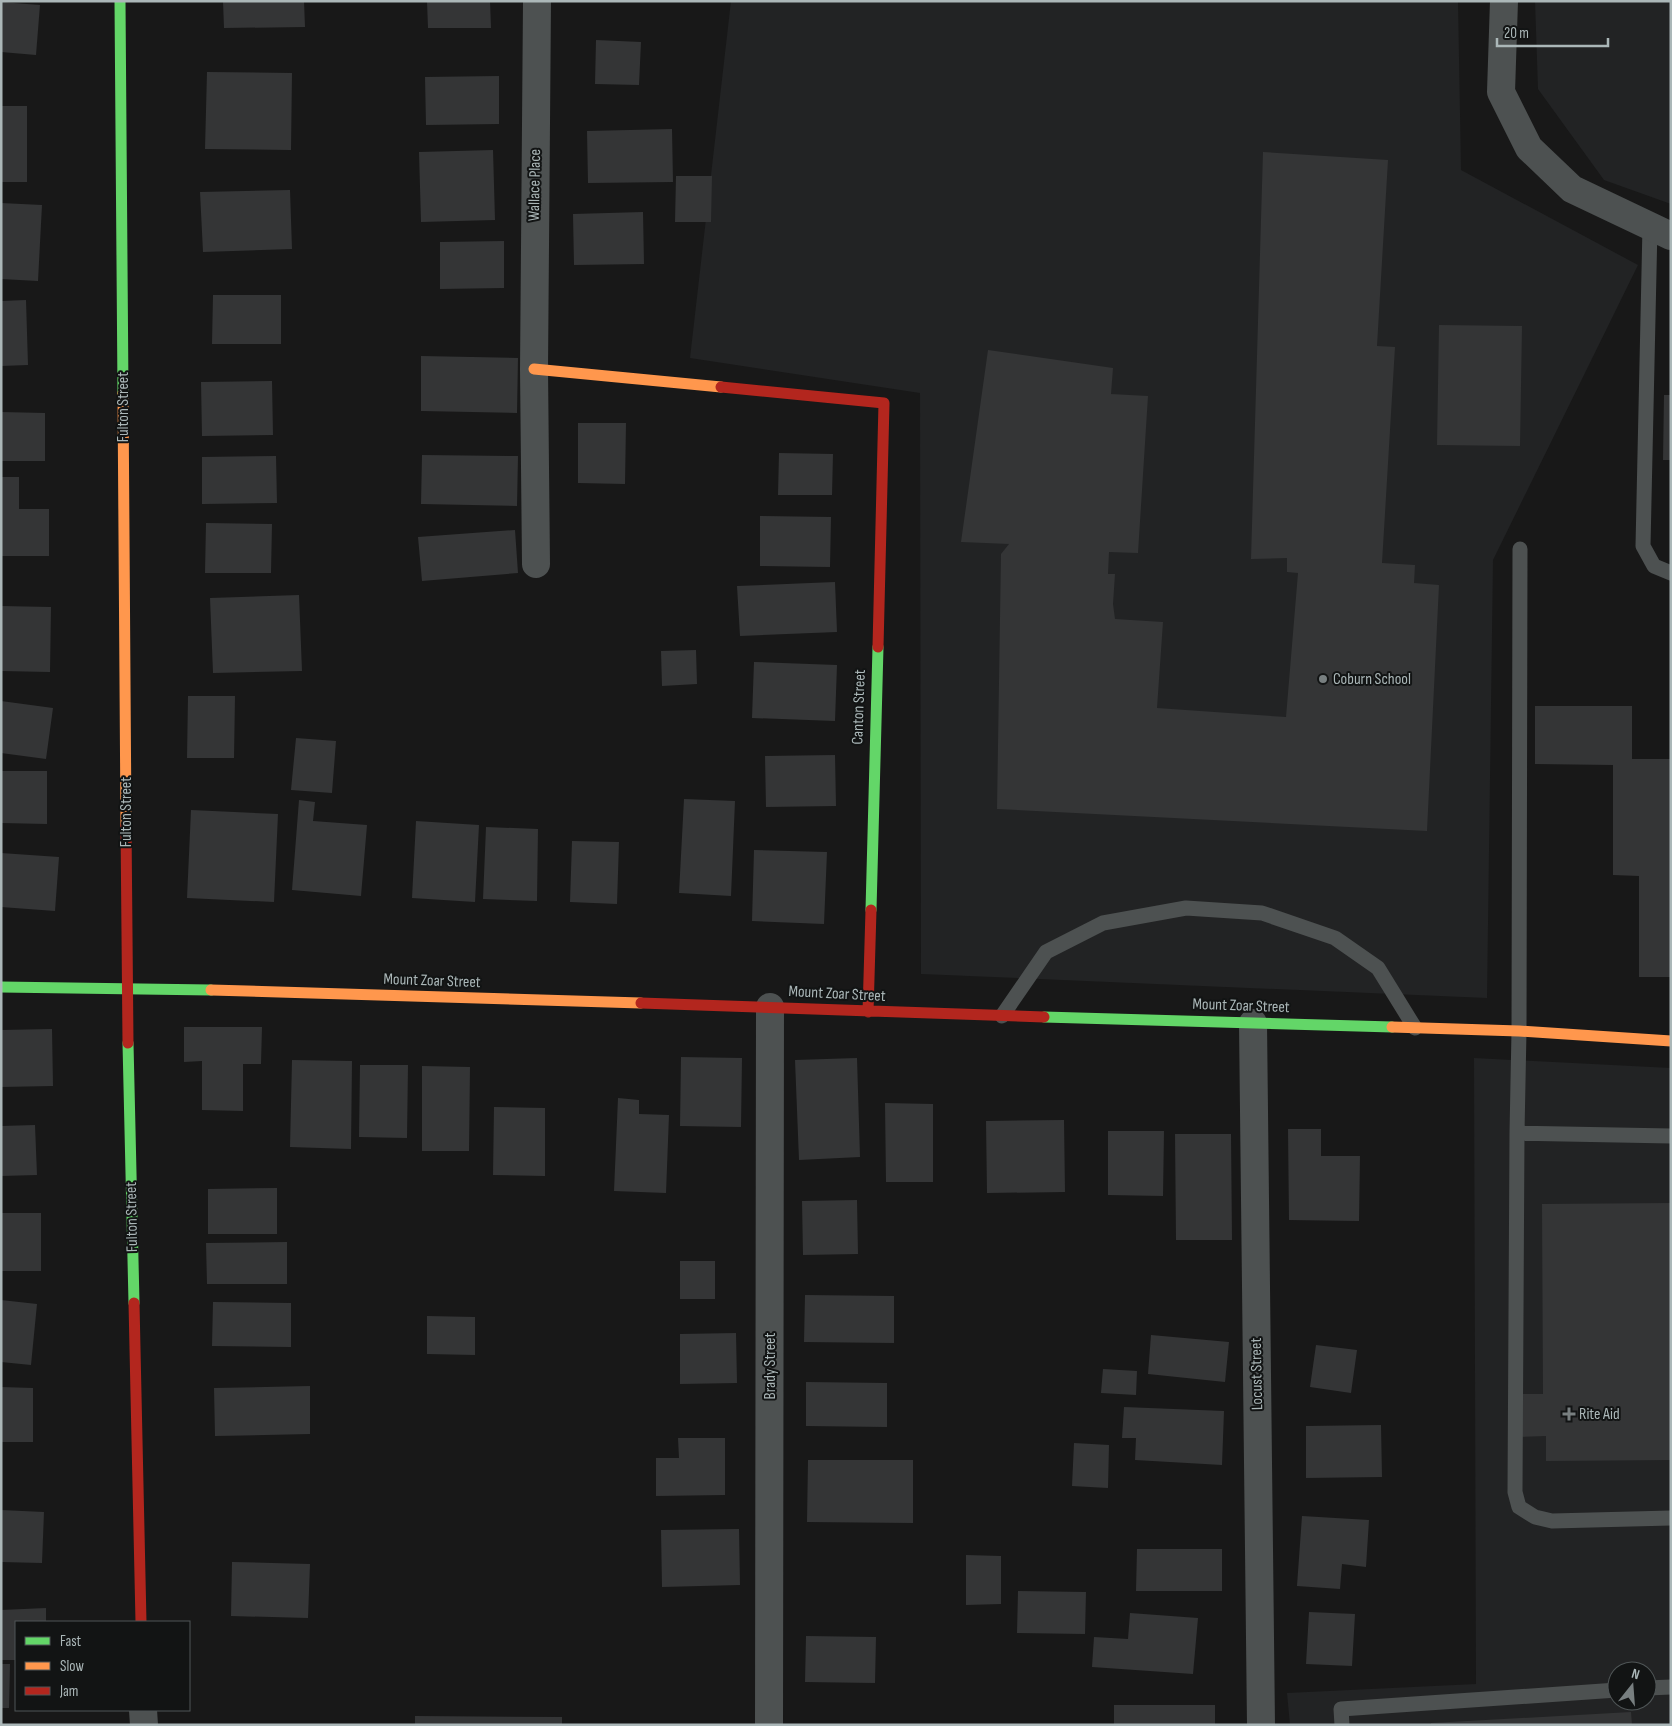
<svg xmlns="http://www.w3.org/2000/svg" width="1672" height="1726" font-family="'Sofia Sans Condensed',sans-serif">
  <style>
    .built { fill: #222324; fill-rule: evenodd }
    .building { fill: #343536 }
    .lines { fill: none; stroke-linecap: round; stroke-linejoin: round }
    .lane { stroke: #4d5151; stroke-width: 15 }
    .street { stroke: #4d5151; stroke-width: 28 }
    .fast { stroke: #63d668; stroke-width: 11 }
    .slow { stroke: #ff974d; stroke-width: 11 }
    .jam { stroke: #b3261e; stroke-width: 11 }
    .poi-dot { fill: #787f80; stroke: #121414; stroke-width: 2 }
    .labels { text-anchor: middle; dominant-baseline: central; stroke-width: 4; stroke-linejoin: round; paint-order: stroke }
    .street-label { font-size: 16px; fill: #abb7b8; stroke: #121414 }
    .poi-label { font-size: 16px; fill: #abb7b8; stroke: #121414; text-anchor: start }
  </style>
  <rect width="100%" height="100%" fill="#181818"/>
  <path class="built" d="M 731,1 L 1458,1 L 1461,170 L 1638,265 L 1493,560 L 1487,998 L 921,974 L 920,393 L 690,358 Z
    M 1535,1 L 1671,1 L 1671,204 L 1604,180 L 1538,89 Z
    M 1474,1058 L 1671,1068 L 1671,1725 L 1290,1725 L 1287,1693 L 1476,1684 ZM 1617,1671 L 1647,1671 L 1647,1701 L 1617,1701 Z"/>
  <path class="building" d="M 223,1 L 304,1 L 305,27 L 224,28 Z
    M 427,1 L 490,1 L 491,28 L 428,28 Z
    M 1,2 L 40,5 L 36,55 L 1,52 Z
    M 596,40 L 641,42 L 639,85 L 595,84 Z
    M 207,72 L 292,73 L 291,150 L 205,149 Z
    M 499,76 L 499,124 L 426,125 L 425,77 Z
    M 1,106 L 27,106 L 27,182 L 1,182 Z
    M 672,129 L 673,182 L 588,183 L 587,131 Z
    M 493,150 L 495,220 L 421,222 L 419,152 Z
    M 1263,152 L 1388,160 L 1377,346 L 1395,347 L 1382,563 L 1415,565 L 1414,583 L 1439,585 L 1427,831 L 997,809 L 1001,554 L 1009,544 L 961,542 L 988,350 L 1113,368 L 1111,394 L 1148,396 L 1138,553 L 1109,552 L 1108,574 L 1115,574 L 1113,604 L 1115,619 L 1163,622 L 1157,708 L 1286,717 L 1298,573 L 1287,572 L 1287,558 L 1251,559 Z
    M 676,176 L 712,176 L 711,222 L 675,222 Z
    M 290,190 L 292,249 L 203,252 L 200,192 Z
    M 1,203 L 42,205 L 38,281 L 1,279 Z
    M 643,212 L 644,264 L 574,265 L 573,214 Z
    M 504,241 L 504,288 L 440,289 L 440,242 Z
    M 213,295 L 281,295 L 281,344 L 212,344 Z
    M 26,300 L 28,365 L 1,366 L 1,301 Z
    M 1439,325 L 1522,326 L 1520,446 L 1437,445 Z
    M 421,356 L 518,358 L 517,413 L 421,411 Z
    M 272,381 L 273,435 L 202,436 L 201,382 Z
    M 1664,395 L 1671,395 L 1671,460 L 1663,460 Z
    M 1,412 L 45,413 L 45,461 L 1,461 Z
    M 578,423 L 626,423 L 625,484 L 578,483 Z
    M 779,453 L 833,454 L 832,495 L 778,495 Z
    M 422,455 L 518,456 L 517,506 L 421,504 Z
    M 276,456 L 277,503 L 202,504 L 202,457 Z
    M 1,477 L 19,477 L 19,509 L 49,509 L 49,556 L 1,556 Z
    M 760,516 L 831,517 L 830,567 L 760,566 Z
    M 206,523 L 272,524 L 271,573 L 205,573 Z
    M 515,530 L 518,573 L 422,581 L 418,537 Z
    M 835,582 L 837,632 L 740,636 L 737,586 Z
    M 299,595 L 302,671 L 213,673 L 210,598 Z
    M 1,606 L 51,607 L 50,672 L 1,671 Z
    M 696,650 L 697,684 L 662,686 L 661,651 Z
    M 754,662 L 837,665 L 835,721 L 752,718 Z
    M 188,696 L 235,696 L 234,758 L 187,758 Z
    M 1,701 L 53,708 L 46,759 L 1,753 Z
    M 1535,706 L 1632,706 L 1632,759 L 1671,759 L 1671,977 L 1639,977 L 1639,876 L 1613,875 L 1613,765 L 1535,764 Z
    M 296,738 L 336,741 L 332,793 L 291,790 Z
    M 835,755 L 836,806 L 766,807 L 765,756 Z
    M 1,771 L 47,771 L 47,824 L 1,823 Z
    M 684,799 L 735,801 L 731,896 L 679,893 Z
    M 299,800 L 315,802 L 313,821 L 367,825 L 361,896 L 292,890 Z
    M 191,810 L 278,814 L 274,902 L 187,898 Z
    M 416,821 L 479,825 L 475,902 L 412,898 Z
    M 486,827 L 538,829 L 537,901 L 483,899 Z
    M 572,841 L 619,842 L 617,904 L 570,902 Z
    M 754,850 L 827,852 L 824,924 L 752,921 Z
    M 1,853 L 59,857 L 55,911 L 1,907 Z
    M 184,1027 L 262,1027 L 261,1064 L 243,1064 L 243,1111 L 202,1110 L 202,1061 L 184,1062 Z
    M 52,1029 L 53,1086 L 1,1087 L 1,1030 Z
    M 681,1057 L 742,1058 L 741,1127 L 680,1126 Z
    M 857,1058 L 860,1157 L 799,1160 L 795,1060 Z
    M 292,1060 L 352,1061 L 351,1149 L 290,1147 Z
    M 360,1065 L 408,1065 L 407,1138 L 359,1137 Z
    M 422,1066 L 470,1067 L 469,1151 L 422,1151 Z
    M 618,1098 L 639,1100 L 639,1114 L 669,1115 L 666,1193 L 614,1191 Z
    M 885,1103 L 933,1104 L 933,1182 L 886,1182 Z
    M 494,1107 L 545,1108 L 545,1176 L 493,1175 Z
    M 1064,1120 L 1065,1192 L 987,1193 L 986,1121 Z
    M 35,1125 L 37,1175 L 1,1176 L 1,1126 Z
    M 1288,1129 L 1321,1129 L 1321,1156 L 1360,1156 L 1359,1221 L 1289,1220 Z
    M 1108,1131 L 1164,1131 L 1163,1196 L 1108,1195 Z
    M 1175,1134 L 1231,1134 L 1232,1240 L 1176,1240 Z
    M 277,1188 L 277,1234 L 208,1234 L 208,1189 Z
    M 857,1200 L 858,1254 L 803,1255 L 802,1201 Z
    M 1671,1203 L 1671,1460 L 1546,1461 L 1546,1436 L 1518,1437 L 1518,1394 L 1543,1394 L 1542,1204 Z
    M 1,1213 L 41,1213 L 41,1271 L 1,1271 Z
    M 287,1242 L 287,1284 L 207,1284 L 206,1243 Z
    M 680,1261 L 715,1261 L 715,1299 L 680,1299 Z
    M 805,1295 L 894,1296 L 894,1343 L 804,1342 Z
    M 1,1300 L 37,1304 L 31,1365 L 1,1362 Z
    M 213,1302 L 291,1303 L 291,1347 L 212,1346 Z
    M 427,1316 L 475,1317 L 475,1355 L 427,1354 Z
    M 736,1333 L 737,1383 L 680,1384 L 680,1334 Z
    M 1151,1335 L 1229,1342 L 1225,1382 L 1148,1374 Z
    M 1316,1345 L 1357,1350 L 1351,1393 L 1310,1387 Z
    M 1103,1369 L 1137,1371 L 1136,1395 L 1101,1393 Z
    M 806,1382 L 887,1383 L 887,1427 L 806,1426 Z
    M 310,1386 L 310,1434 L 215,1436 L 214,1388 Z
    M 1,1387 L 33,1388 L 33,1442 L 1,1442 Z
    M 1124,1407 L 1224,1411 L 1222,1465 L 1135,1460 L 1136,1438 L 1122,1438 Z
    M 1381,1425 L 1382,1477 L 1306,1478 L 1306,1426 Z
    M 678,1438 L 725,1438 L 725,1495 L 656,1496 L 656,1458 L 679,1458 Z
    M 1074,1443 L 1109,1445 L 1108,1488 L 1072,1486 Z
    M 808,1460 L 913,1460 L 913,1523 L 807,1522 Z
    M 1,1510 L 44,1512 L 42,1563 L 1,1562 Z
    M 1302,1516 L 1369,1520 L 1366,1567 L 1342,1564 L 1340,1589 L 1297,1586 Z
    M 739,1529 L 740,1585 L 662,1587 L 661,1530 Z
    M 1137,1549 L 1222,1549 L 1222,1591 L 1136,1591 Z
    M 966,1555 L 1001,1556 L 1001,1604 L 966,1605 Z
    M 232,1562 L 310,1564 L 308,1618 L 231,1616 Z
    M 1018,1591 L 1086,1592 L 1085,1634 L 1017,1633 Z
    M 46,1608 L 46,1622 L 16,1622 L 16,1660 L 1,1660 L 1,1610 Z
    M 1309,1612 L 1355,1614 L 1352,1666 L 1306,1664 Z
    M 1130,1613 L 1198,1618 L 1193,1674 L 1092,1667 L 1094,1637 L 1128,1639 Z
    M 806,1636 L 876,1637 L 875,1683 L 805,1682 Z
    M 1,1664 L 10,1664 L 9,1708 L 1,1708 Z
    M 1114,1705 L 1215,1705 L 1215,1725 L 1114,1725 Z
    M 1631,1712 L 1632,1725 L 1431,1725 L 1431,1723 Z
    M 415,1716 L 562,1717 L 562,1725 L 415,1725 Z"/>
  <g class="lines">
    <path class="lane" d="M 1650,226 L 1643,546 L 1654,566 L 1671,573
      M 1520,549 L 1519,1031 L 1517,1133 L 1671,1136
      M 1002,1016 L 1046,952 L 1103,923 L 1186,908 L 1262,913 L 1335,938 L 1378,968 L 1415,1028
      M 1517,1133 L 1515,1492 L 1519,1507 L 1535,1517 L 1552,1521 L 1671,1518
      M 1647,1688 L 1671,1687
      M 1342,1725 L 1341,1709 L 1617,1690"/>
    <path class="street" d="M 1504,1 L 1501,92 L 1529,148 L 1572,189 L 1671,236
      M 536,564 L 534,369 L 537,1
      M 1253,1023 L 1261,1725
      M 143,1710 L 144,1725
      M 769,1725 L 770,1007"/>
    <path class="fast" d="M 120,1 L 123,393
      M 871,910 L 878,647
      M 1,987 L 211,990
      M 1044,1017 L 1392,1027
      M 128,1043 L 134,1303"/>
    <path class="slow" d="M 534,369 L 721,387
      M 123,393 L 126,825
      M 211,990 L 641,1003
      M 1392,1027 L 1519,1031 L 1671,1041"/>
    <path class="jam" d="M 721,387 L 884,403 L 878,647
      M 126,825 L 128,1043
      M 641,1003 L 1044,1017
      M 868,1012 L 871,910
      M 134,1303 L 141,1622"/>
  </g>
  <g class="poi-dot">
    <circle cx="1323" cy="679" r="5"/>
    <path d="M1566.5 1406.5h5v5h5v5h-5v5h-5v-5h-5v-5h5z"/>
  </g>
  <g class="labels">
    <g class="street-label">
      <text transform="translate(535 185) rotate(-89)">Wallace Place</text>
      <text transform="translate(123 407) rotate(-90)">Fulton Street</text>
      <text transform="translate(859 707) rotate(-88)">Canton Street</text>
      <text transform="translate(126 812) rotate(-90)">Fulton Street</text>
      <text transform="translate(432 981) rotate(2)">Mount Zoar Street</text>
      <text transform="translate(837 994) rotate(3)">Mount Zoar Street</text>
      <text transform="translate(1241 1006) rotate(2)">Mount Zoar Street</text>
      <text transform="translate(132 1217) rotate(-91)">Fulton Street</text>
      <text transform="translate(770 1366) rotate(-90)">Brady Street</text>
      <text transform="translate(1257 1374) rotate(-91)">Locust Street</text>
    </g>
    <g class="poi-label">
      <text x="1333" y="679">Coburn School</text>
      <text x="1579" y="1414">Rite Aid</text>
    </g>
  </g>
  <rect width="1672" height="1726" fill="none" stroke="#abb7b8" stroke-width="5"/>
  <rect x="15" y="1621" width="175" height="90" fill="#121414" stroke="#4f5556"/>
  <rect x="25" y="1637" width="25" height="8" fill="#63d668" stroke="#4f5556"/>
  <text x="60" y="1646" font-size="15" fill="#abb7b8">Fast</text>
  <rect x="25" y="1662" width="25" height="8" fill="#ff974d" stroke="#4f5556"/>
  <text x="60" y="1671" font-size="15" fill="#abb7b8">Slow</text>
  <rect x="25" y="1687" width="25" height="8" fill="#b3261e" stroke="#4f5556"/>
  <text x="60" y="1696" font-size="15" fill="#abb7b8">Jam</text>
  <g transform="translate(1632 1686) rotate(17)"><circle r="24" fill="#121414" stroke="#4f5556"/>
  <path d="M0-4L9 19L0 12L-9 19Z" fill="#787f80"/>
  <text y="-8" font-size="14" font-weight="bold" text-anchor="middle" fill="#abb7b8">N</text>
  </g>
  <path d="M1497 38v8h111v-8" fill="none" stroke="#abb7b8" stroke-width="2.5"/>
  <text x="1504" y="38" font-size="15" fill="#abb7b8" stroke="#121414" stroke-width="4" paint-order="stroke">20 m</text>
</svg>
